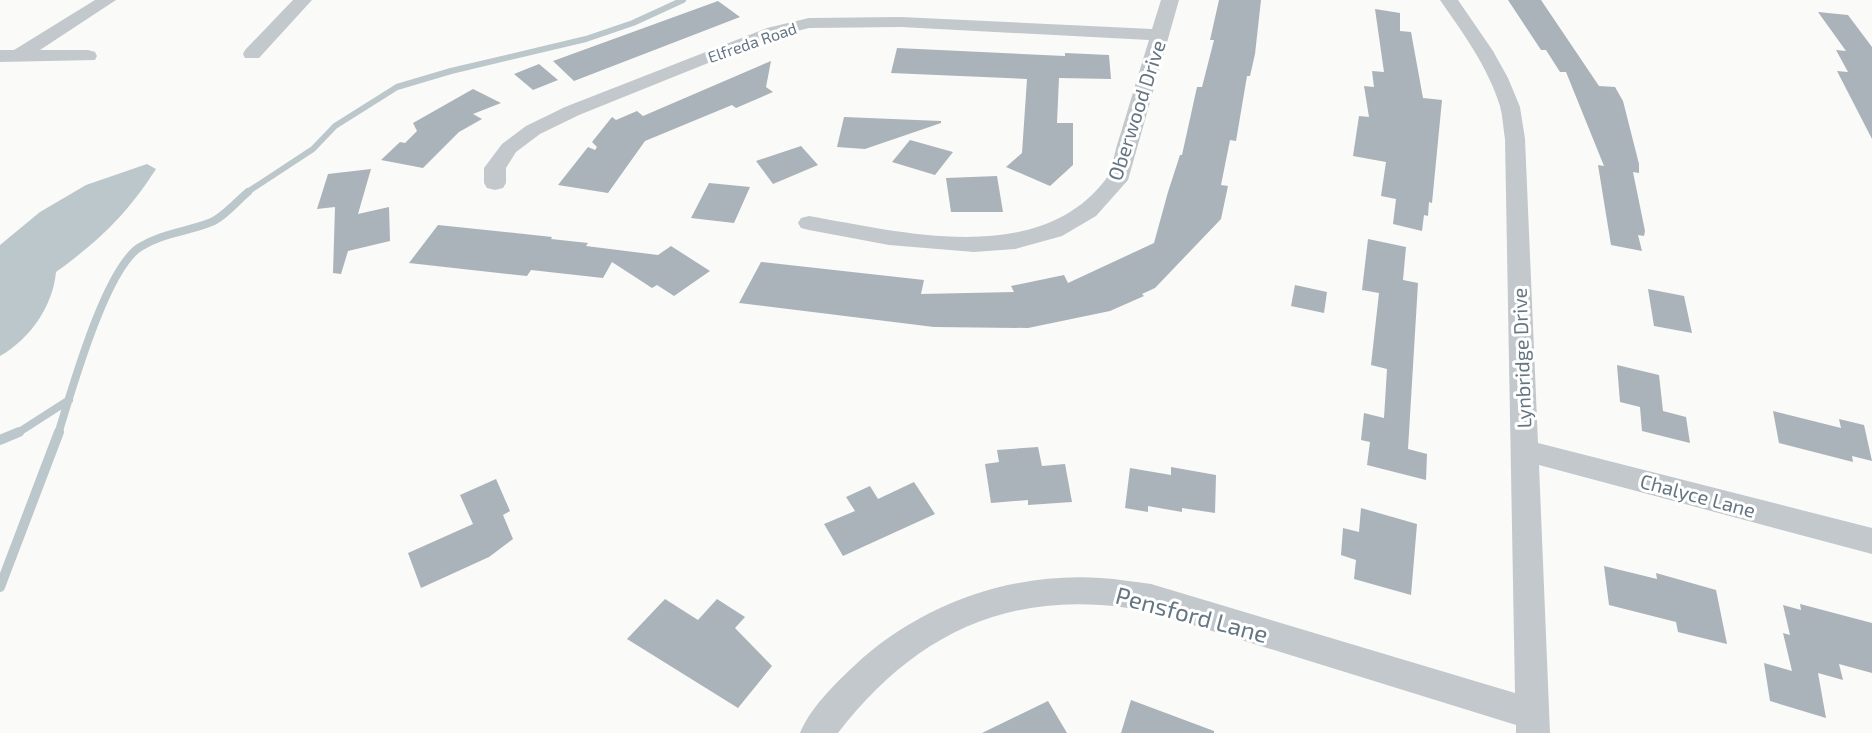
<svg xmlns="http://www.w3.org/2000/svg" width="1872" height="733" font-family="'Exo 2',sans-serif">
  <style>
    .water { fill: #bbc7cb }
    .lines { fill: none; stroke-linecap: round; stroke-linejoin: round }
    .stream-far2 { stroke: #bbc7cb; stroke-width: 6 }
    .stream-far1 { stroke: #bbc7cb; stroke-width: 8 }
    .stream { stroke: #bbc7cb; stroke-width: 10 }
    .building { fill: #aab3b9 }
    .street { fill: #c3c8cc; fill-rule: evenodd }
    .labels { text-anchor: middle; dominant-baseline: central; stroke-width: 6; stroke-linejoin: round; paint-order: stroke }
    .far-street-label { font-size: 16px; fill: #657683; stroke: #fff }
    .street-label { font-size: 20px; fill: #657683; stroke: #fff }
    .near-street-label { font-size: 24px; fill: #657683; stroke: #fff }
  </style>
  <rect width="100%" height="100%" fill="#fafaf8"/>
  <path class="water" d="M 147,164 L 156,169 C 127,214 100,240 56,272 C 53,306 30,339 0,356 L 0,245 L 40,212 L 86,185 Z"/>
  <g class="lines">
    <path class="stream-far2" d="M 246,193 L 313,149 L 335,126 L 397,87 L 451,71 L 586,39 L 633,23 L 683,0"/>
    <path class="stream-far1" d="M 16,434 L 69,400
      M 58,434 C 71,393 105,269 140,247 C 163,233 185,232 209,223 C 222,219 237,201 248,192"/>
    <path class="stream" d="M 0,440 L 19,432
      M 0,587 L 59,432"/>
  </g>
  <path class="building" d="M 1219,0 L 1261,0 L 1255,54 L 1250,76 L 1247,76 L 1236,141 L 1230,140 L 1221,185 L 1228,186 L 1221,219 L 1155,288 L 1142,294 L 1144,296 L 1110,311 L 1028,328 L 934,327 L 739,303 L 761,262 L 924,280 L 921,294 L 1014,292 L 1011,286 L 1064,275 L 1068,283 L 1154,243 L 1168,192 L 1180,155 L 1182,155 L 1197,87 L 1202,87 L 1214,40 L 1210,40 Z
    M 1508,0 L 1541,0 L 1599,86 L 1615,87 L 1623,101 L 1639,164 L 1639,173 L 1633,172 L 1645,231 L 1644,236 L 1638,235 L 1642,251 L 1611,245 L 1598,165 L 1604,166 L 1566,72 L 1560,72 L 1546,50 L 1541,50 Z
    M 718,1 L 740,17 L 574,81 L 553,61 Z
    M 1375,9 L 1400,13 L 1400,31 L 1411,32 L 1423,98 L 1442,100 L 1432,203 L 1429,202 L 1428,216 L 1424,215 L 1422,231 L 1393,224 L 1396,199 L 1381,196 L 1386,162 L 1353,156 L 1359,116 L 1369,117 L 1364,86 L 1374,87 L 1372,71 L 1384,72 Z
    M 1818,12 L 1848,15 L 1872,47 L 1872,139 L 1837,71 L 1848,72 L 1836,50 L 1846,51 Z
    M 897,48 L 1065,56 L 1065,53 L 1109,55 L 1111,79 L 1059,78 L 1057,123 L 1073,123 L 1073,165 L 1050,186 L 1006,167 L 1022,153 L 1027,79 L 891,73 Z
    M 771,61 L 766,87 L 773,92 L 736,108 L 732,105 L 645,141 L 608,193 L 558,185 L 588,147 L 595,150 L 597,147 L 592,142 L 612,117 L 616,120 L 637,111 L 643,116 Z
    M 539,64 L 558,80 L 533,90 L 514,74 Z
    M 473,89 L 501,103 L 473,114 L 482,119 L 459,132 L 423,168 L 381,160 L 400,142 L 405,143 L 417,131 L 413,123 Z
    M 844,117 L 941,121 L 941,123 L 865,149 L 837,147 Z
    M 910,140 L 953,152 L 935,175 L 892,162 Z
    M 801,146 L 818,165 L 773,184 L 756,161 Z
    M 371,169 L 358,214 L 389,207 L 390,241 L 348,251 L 341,274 L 333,273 L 335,207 L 317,209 L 328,174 Z
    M 997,176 L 1003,212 L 951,212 L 946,178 Z
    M 709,183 L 750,187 L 734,223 L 691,218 Z
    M 438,225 L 552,237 L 551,239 L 588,243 L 586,246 L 658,255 L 671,246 L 710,271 L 674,296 L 657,285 L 652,288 L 612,262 L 603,278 L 531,270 L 527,276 L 409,263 Z
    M 1368,239 L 1406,247 L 1403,280 L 1418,283 L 1408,449 L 1427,454 L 1426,480 L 1367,465 L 1370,442 L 1361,440 L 1364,413 L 1384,418 L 1387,369 L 1371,365 L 1379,293 L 1362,290 Z
    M 1295,285 L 1327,292 L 1324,313 L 1291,306 Z
    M 1648,289 L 1684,296 L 1692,333 L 1654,326 Z
    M 1617,365 L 1659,375 L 1663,411 L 1686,417 L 1690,443 L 1642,431 L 1640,407 L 1620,402 Z
    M 1773,411 L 1841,428 L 1839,419 L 1864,425 L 1872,461 L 1852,456 L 1853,462 L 1779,443 Z
    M 1038,447 L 1042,466 L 1065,464 L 1072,502 L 1028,505 L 1028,500 L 991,503 L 985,464 L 999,462 L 997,450 Z
    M 1171,467 L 1216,475 L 1215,513 L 1182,508 L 1182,512 L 1148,506 L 1148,512 L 1125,508 L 1130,468 L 1171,475 Z
    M 496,479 L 510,511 L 503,515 L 513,539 L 489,557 L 421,588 L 408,553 L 473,524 L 460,495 Z
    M 914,482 L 935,514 L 843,556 L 824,524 L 855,511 L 846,497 L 870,486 L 878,499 Z
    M 1361,508 L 1417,524 L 1411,595 L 1354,579 L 1356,560 L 1341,555 L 1343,528 L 1359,532 Z
    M 1604,566 L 1657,579 L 1656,573 L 1716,590 L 1727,644 L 1678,632 L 1676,622 L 1609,605 Z
    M 665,599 L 698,620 L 717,599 L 745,617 L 735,628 L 772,666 L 738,708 L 627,639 Z
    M 1800,604 L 1872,623 L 1872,673 L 1839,664 L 1843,680 L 1818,673 L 1826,718 L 1770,701 L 1764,663 L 1792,671 L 1783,633 L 1790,635 L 1783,605 L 1801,610 Z
    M 1131,700 L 1214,731 L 1214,733 L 1121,733 Z
    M 1048,701 L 1067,733 L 982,733 Z"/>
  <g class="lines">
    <path class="street" d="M 95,0 L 116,0 L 40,50 L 88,50 L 95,52 L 97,56 L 95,60 L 0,62 L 0,50 L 14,50 Z
      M 293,0 L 312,0 L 259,58 L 245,58 L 243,54 L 245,50 Z
      M 1161,0 L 1179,0 L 1128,180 L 1096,216 L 1062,236 L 1015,249 L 974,252 L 889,245 L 809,230 L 801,228 L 798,223 L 801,218 L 809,216 C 901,232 1039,268 1106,179 C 1112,171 1114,155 1117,145 C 1128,110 1138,75 1149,40 L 901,27 L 809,28 L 773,37 L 579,115 L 540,134 L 516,152 L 506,168 L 506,183 L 503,188 L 495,190 L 487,188 L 484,183 L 484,168 L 502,144 L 526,126 L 565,107 L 767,28 L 809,18 L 901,17 L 1152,29 Z
      M 1440,0 L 1458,0 L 1493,51 L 1508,78 L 1520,107 L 1525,139 L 1538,443 L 1872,528 L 1872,554 L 1539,465 L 1550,733 L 1516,733 L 1516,725 L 1151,612 C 1134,609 1118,606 1101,605 C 989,597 905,646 838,733 L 800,733 C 811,707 834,685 854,666 C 920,604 1011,572 1101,578 C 1118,579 1134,582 1151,584 L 1515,693 L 1505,139 C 1503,128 1503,117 1500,106 C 1488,67 1463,33 1440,0 Z"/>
  </g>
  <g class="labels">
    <g class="far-street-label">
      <text transform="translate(752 42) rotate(-19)">Elfreda Road</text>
    </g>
    <g class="street-label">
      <text transform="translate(1136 110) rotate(-72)">Oberwood Drive</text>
      <text transform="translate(1521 358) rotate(-92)">Lynbridge Drive</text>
      <text transform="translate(1698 495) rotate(15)">Chalyce Lane</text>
    </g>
    <g class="near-street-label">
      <text transform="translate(1192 614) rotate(15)">Pensford Lane</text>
    </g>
  </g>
</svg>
